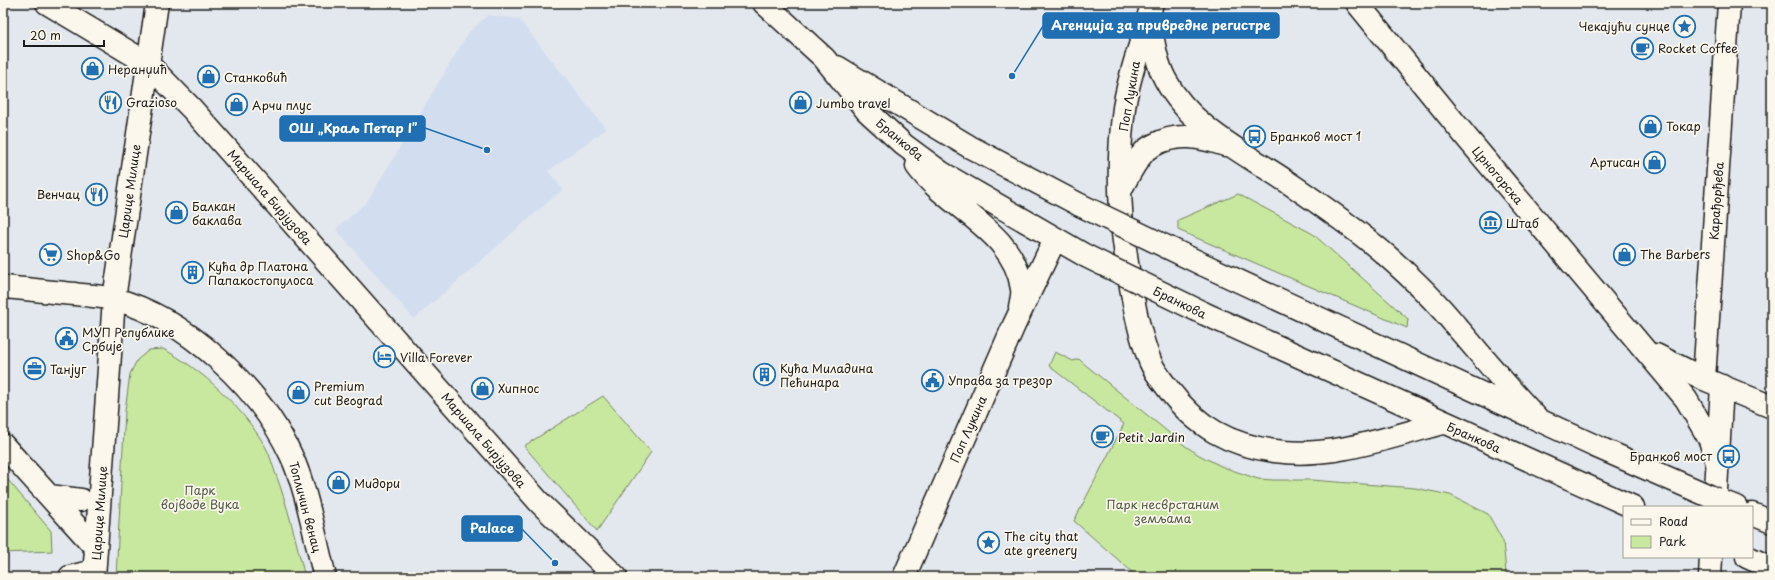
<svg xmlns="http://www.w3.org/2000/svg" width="1775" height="580" font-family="'Playpen Sans',sans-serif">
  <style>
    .built { fill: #d2ddef }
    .green { fill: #c8e8a0; stroke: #72825e }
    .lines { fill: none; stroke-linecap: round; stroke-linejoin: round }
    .street-casing { stroke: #1c1c1c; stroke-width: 25 }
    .secondary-casing { stroke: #1c1c1c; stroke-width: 25 }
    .street { stroke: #fbf7ec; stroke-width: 22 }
    .secondary { stroke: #fbf7ec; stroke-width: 22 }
    .secondary-bridge-casing { stroke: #1c1c1c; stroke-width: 25; stroke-linecap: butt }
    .secondary-bridge { stroke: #fbf7ec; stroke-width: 22 }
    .labels { text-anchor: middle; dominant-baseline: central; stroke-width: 3.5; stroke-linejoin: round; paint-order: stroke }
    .poi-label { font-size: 12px; fill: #1c1c1c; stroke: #fbf7ec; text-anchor: start }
    .street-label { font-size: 12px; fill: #1c1c1c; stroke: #fbf7ec }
    .park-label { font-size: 12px; fill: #505944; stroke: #fbf7ec }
    .leader { fill: none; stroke: #1f6fb2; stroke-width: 1.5 }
    .callout-dot { fill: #1f6fb2; stroke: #fbf7ec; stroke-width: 1.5 }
    .callout { fill: #1f6fb2; stroke: #1f6fb2; stroke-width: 1.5 }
    .callout-label { font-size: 13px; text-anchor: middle; font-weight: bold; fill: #fff }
  </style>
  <rect width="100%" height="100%" fill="#e3e8ee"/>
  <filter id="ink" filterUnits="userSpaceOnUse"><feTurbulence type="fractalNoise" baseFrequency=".025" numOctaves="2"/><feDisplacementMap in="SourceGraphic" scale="8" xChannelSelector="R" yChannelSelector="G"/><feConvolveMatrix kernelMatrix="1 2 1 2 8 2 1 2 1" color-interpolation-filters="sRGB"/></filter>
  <g filter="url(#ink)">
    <path class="built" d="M 488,15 L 519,19 L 606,129 L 548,171 L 563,189 L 414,319 L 336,229 L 367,202 L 469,32 Z"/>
    <path class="green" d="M 1238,194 L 1313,234 L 1408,319 L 1407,328 L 1178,230 L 1178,220 Z
      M 163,349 C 202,369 243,408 265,446 C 270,454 272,464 275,472 C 288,506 296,542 305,577 L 116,577 L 125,411 L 130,374 L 137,360 L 149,350 Z
      M 1055,352 L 1073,361 L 1079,359 L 1082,362 L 1184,445 L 1199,455 L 1223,467 L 1258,479 L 1273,480 L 1311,480 L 1415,488 L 1450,495 L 1488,514 L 1503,541 L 1506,572 L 1504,577 L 1132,577 L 1132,572 L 1074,521 L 1124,424 L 1049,366 Z
      M 603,396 L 651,452 L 597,531 L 524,446 Z
      M 3,474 L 51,531 L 52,551 L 3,553 Z"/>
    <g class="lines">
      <defs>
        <path id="street" d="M 47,3 L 147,63 L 192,109 L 539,502 L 616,577
          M 3,287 C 27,289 51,292 75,294 C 88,296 102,296 114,299 C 186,318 260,388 291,455 C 307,489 315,539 325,577
          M 3,445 L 96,548
          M 49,496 L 81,500
          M 70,577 L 94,571
          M 94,577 L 114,299 L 157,3"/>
        <path id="secondary" d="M 764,3 L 824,58 L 867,111 L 904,145 L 942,173 L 1086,256
          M 1152,3 C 1144,38 1129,72 1124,108 C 1117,161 1119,216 1128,269 C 1133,300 1138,331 1150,361 C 1154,371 1162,381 1169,390 C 1197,427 1229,445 1275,451 C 1331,459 1389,437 1443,423
          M 1357,3 L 1467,138 L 1686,399 L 1710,440 L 1717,463
          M 1149,17 C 1153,38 1155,60 1165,79 C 1190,127 1243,152 1286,181 C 1320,204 1355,228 1386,255 C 1411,277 1435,300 1456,326 C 1484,358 1510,391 1540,421
          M 837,67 L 970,147 L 1080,205
          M 917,166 C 948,209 1015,231 1022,289 C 1023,294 1021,301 1020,307
          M 1121,189 C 1128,176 1134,163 1144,152 C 1146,149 1150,147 1154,145 C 1177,132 1201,137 1225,145
          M 1204,265 L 1595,446
          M 1203,313 L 1633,507
          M 1656,355 L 1704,379 L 1772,407
          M 1704,379 L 1729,3
          M 1716,499 L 1736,507
          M 1715,507 L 1722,386
          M 1752,514 L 1772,522
          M 1747,557 L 1772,568
          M 904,577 L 1014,325 L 1055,239
          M 1710,577 L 1711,557"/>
      </defs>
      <use href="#street" class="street-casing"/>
      <use href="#secondary" class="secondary-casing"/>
      <use href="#street" class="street"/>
      <use href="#secondary" class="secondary"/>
      <defs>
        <path id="secondary-bridge" d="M 1080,205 L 1204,265
          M 1086,256 L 1203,313
          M 1595,446 L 1716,499"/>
      </defs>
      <use href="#secondary-bridge" class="secondary-bridge-casing"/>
      <use href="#secondary-bridge" class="secondary-bridge"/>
    </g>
  </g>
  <defs>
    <symbol id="sight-ring" viewBox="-11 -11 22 22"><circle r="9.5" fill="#fbf7ec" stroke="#1f6fb2" stroke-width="1.5"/><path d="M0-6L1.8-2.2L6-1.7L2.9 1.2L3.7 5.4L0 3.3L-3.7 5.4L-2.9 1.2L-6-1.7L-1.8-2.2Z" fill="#1f6fb2"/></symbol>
    <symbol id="cafe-ring" viewBox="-11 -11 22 22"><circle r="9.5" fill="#fbf7ec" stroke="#1f6fb2" stroke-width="1.5"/><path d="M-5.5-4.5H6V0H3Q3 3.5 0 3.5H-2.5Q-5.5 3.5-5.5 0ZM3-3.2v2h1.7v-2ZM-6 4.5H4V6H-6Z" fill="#1f6fb2"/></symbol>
    <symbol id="shop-ring" viewBox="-11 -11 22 22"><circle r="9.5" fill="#fbf7ec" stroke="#1f6fb2" stroke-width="1.5"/><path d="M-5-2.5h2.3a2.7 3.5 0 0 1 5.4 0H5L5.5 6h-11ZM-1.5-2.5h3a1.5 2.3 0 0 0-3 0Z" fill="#1f6fb2"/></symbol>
    <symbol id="restaurant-ring" viewBox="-11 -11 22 22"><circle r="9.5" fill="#fbf7ec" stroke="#1f6fb2" stroke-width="1.5"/><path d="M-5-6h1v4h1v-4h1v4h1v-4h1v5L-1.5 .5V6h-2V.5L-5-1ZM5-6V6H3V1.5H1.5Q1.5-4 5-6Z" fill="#1f6fb2"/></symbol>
    <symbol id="bus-ring" viewBox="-11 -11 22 22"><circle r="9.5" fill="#fbf7ec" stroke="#1f6fb2" stroke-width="1.5"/><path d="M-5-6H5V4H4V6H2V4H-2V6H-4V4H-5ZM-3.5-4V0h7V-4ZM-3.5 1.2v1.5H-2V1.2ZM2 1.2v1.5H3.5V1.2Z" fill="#1f6fb2"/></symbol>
    <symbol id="museum-ring" viewBox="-11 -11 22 22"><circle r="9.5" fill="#fbf7ec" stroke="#1f6fb2" stroke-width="1.5"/><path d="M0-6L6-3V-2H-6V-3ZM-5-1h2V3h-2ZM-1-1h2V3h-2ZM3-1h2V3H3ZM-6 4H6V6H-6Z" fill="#1f6fb2"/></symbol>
    <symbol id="supermarket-ring" viewBox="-11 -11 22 22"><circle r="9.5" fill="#fbf7ec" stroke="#1f6fb2" stroke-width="1.5"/><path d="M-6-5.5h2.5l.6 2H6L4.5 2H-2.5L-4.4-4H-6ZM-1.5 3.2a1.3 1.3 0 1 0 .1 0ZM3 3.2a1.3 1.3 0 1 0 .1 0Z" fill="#1f6fb2"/></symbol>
    <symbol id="building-ring" viewBox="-11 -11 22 22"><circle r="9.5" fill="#fbf7ec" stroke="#1f6fb2" stroke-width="1.5"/><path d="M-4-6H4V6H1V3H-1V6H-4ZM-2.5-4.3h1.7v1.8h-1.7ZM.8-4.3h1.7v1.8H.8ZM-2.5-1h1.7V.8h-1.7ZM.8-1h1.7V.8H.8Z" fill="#1f6fb2"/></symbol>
    <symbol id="civic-ring" viewBox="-11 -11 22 22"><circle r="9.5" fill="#fbf7ec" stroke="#1f6fb2" stroke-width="1.5"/><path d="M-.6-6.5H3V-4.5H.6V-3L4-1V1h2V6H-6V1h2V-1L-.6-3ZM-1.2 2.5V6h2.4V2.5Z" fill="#1f6fb2"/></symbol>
    <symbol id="hotel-ring" viewBox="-11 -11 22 22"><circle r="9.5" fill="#fbf7ec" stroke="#1f6fb2" stroke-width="1.5"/><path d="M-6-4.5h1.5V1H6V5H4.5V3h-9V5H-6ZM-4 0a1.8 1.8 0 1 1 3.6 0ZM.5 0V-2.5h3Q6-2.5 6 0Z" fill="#1f6fb2"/></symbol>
    <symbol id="office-ring" viewBox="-11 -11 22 22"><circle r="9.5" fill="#fbf7ec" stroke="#1f6fb2" stroke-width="1.5"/><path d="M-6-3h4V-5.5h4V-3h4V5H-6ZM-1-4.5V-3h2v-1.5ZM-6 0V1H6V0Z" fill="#1f6fb2"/></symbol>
  </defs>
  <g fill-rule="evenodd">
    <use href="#sight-ring" x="1672" y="14" width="25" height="25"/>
    <use href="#cafe-ring" x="1630" y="36" width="25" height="25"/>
    <use href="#shop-ring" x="80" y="56" width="25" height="25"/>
    <use href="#shop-ring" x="196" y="64" width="25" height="25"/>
    <use href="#restaurant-ring" x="98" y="90" width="25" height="25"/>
    <use href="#shop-ring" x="788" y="90" width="25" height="25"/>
    <use href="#shop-ring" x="224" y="92" width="25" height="25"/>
    <use href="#shop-ring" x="1638" y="114" width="25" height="25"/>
    <use href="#bus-ring" x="1242" y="124" width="25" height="25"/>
    <use href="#shop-ring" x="1642" y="150" width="25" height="25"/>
    <use href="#restaurant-ring" x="84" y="182" width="25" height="25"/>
    <use href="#shop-ring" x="164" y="200" width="25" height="25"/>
    <use href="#museum-ring" x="1478" y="210" width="25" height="25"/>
    <use href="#shop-ring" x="1612" y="242" width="25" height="25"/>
    <use href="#supermarket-ring" x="38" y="242" width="25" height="25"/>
    <use href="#building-ring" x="180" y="260" width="25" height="25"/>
    <use href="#civic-ring" x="54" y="326" width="25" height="25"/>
    <use href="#hotel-ring" x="372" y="344" width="25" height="25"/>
    <use href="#office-ring" x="22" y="356" width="25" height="25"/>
    <use href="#building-ring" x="752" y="362" width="25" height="25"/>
    <use href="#civic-ring" x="920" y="368" width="25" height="25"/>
    <use href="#shop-ring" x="470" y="376" width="25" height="25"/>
    <use href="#shop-ring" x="286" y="380" width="25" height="25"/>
    <use href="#cafe-ring" x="1090" y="424" width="25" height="25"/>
    <use href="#bus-ring" x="1716" y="444" width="25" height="25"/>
    <use href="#shop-ring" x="326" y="470" width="25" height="25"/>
    <use href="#sight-ring" x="976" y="530" width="25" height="25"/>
  </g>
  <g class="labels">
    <g class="poi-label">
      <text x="1670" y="26" text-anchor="end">Чекајући сунце</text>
      <text x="1658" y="48">Rocket Coffee</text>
      <text x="108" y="69">Неранџић</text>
      <text x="224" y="77">Станковић</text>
      <text x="126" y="102">Grazioso</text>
      <text x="816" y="103">Jumbo travel</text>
      <text x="252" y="105">Арчи плус</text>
      <text x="1666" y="126">Токар</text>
      <text x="1270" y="136">Бранков мост 1</text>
      <text x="1640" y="162" text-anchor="end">Артисан</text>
      <text x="80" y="194" text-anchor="end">Венчац</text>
      <text x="192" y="206">Балкан<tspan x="192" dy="14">баклава</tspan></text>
      <text x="1506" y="223">Штаб</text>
      <text x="1640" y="254">The Barbers</text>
      <text x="66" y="255">Shop&amp;Go</text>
      <text x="208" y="266">Кућа др Платона<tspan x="208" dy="14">Папакостопулоса</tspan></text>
      <text x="82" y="332">МУП Републике<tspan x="82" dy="14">Србије</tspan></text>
      <text x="400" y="357">Villa Forever</text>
      <text x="780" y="368">Кућа Миладина<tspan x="780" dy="14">Пећинара</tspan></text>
      <text x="50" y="369">Танјуг</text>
      <text x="948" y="380">Управа за трезор</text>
      <text x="314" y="386">Premium<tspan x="314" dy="14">cut Beograd</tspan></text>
      <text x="498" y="388">Хипнос</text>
      <text x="1118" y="437">Petit Jardin</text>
      <text x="1712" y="456" text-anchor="end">Бранков мост</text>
      <text x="354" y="483">Мидори</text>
      <text x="1004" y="536">The city that<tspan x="1004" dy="14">ate greenery</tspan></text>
    </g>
    <g class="street-label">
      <text transform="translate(1129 96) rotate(-80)">Поп Лукина</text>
      <text transform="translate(900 139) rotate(40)">Бранкова</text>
      <text transform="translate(1498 175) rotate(50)">Црногорска</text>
      <text transform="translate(129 191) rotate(-82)">Царице Милице</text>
      <text transform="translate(270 197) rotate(49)">Маршала Бирјузова</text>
      <text transform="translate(1716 201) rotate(-86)">Карађорђева</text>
      <text transform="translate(1180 302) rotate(26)">Бранкова</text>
      <text transform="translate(968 429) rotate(-66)">Поп Лукина</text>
      <text transform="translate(1474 437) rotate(24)">Бранкова</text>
      <text transform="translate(484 440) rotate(49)">Маршала Бирјузова</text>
      <text transform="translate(306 507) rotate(75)">Топличин венац</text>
      <text transform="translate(99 513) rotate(-86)">Царице Милице</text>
    </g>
    <g class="park-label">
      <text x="200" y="490">Парк<tspan x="200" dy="14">војводе Вука</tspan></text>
      <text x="1163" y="504">Парк несврстаним<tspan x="1163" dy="14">земљама</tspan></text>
    </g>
  </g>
  <path class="leader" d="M1012 76L1043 26M487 150L425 128M555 563L522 529"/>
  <g class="callout-dot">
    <circle cx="1012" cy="76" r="4"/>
    <circle cx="487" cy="150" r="4"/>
    <circle cx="555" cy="563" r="4"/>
  </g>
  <g class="callout">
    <rect x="1043" y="13" width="236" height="25" rx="4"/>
    <rect x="280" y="116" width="145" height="25" rx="4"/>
    <rect x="462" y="516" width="60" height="25" rx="4"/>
  </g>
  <g class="callout-label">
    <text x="1161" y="30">Агенција за привредне регистре</text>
    <text x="353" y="133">ОШ „Краљ Петар I”</text>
    <text x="492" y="533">Palace</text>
  </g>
  <rect width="1775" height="580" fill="none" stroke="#fbf7ec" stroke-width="16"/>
  <rect x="8" y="8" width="1759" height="564" fill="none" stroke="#1c1c1c" stroke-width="1.5" filter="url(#ink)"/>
  <rect x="1623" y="506" width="130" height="52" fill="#fbf7ec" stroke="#a29f99"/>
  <rect x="1631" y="519" width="20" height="6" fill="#fbf7ec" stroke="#a29f99"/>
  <text x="1659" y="526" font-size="12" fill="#1c1c1c">Road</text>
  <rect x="1631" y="536" width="20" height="12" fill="#c8e8a0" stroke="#a29f99"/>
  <text x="1659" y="546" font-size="12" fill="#1c1c1c">Park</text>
  <path d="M24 40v6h80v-6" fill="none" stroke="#1c1c1c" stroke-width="2"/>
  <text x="30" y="40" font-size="12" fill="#1c1c1c" stroke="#fbf7ec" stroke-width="3" paint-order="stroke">20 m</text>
</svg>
